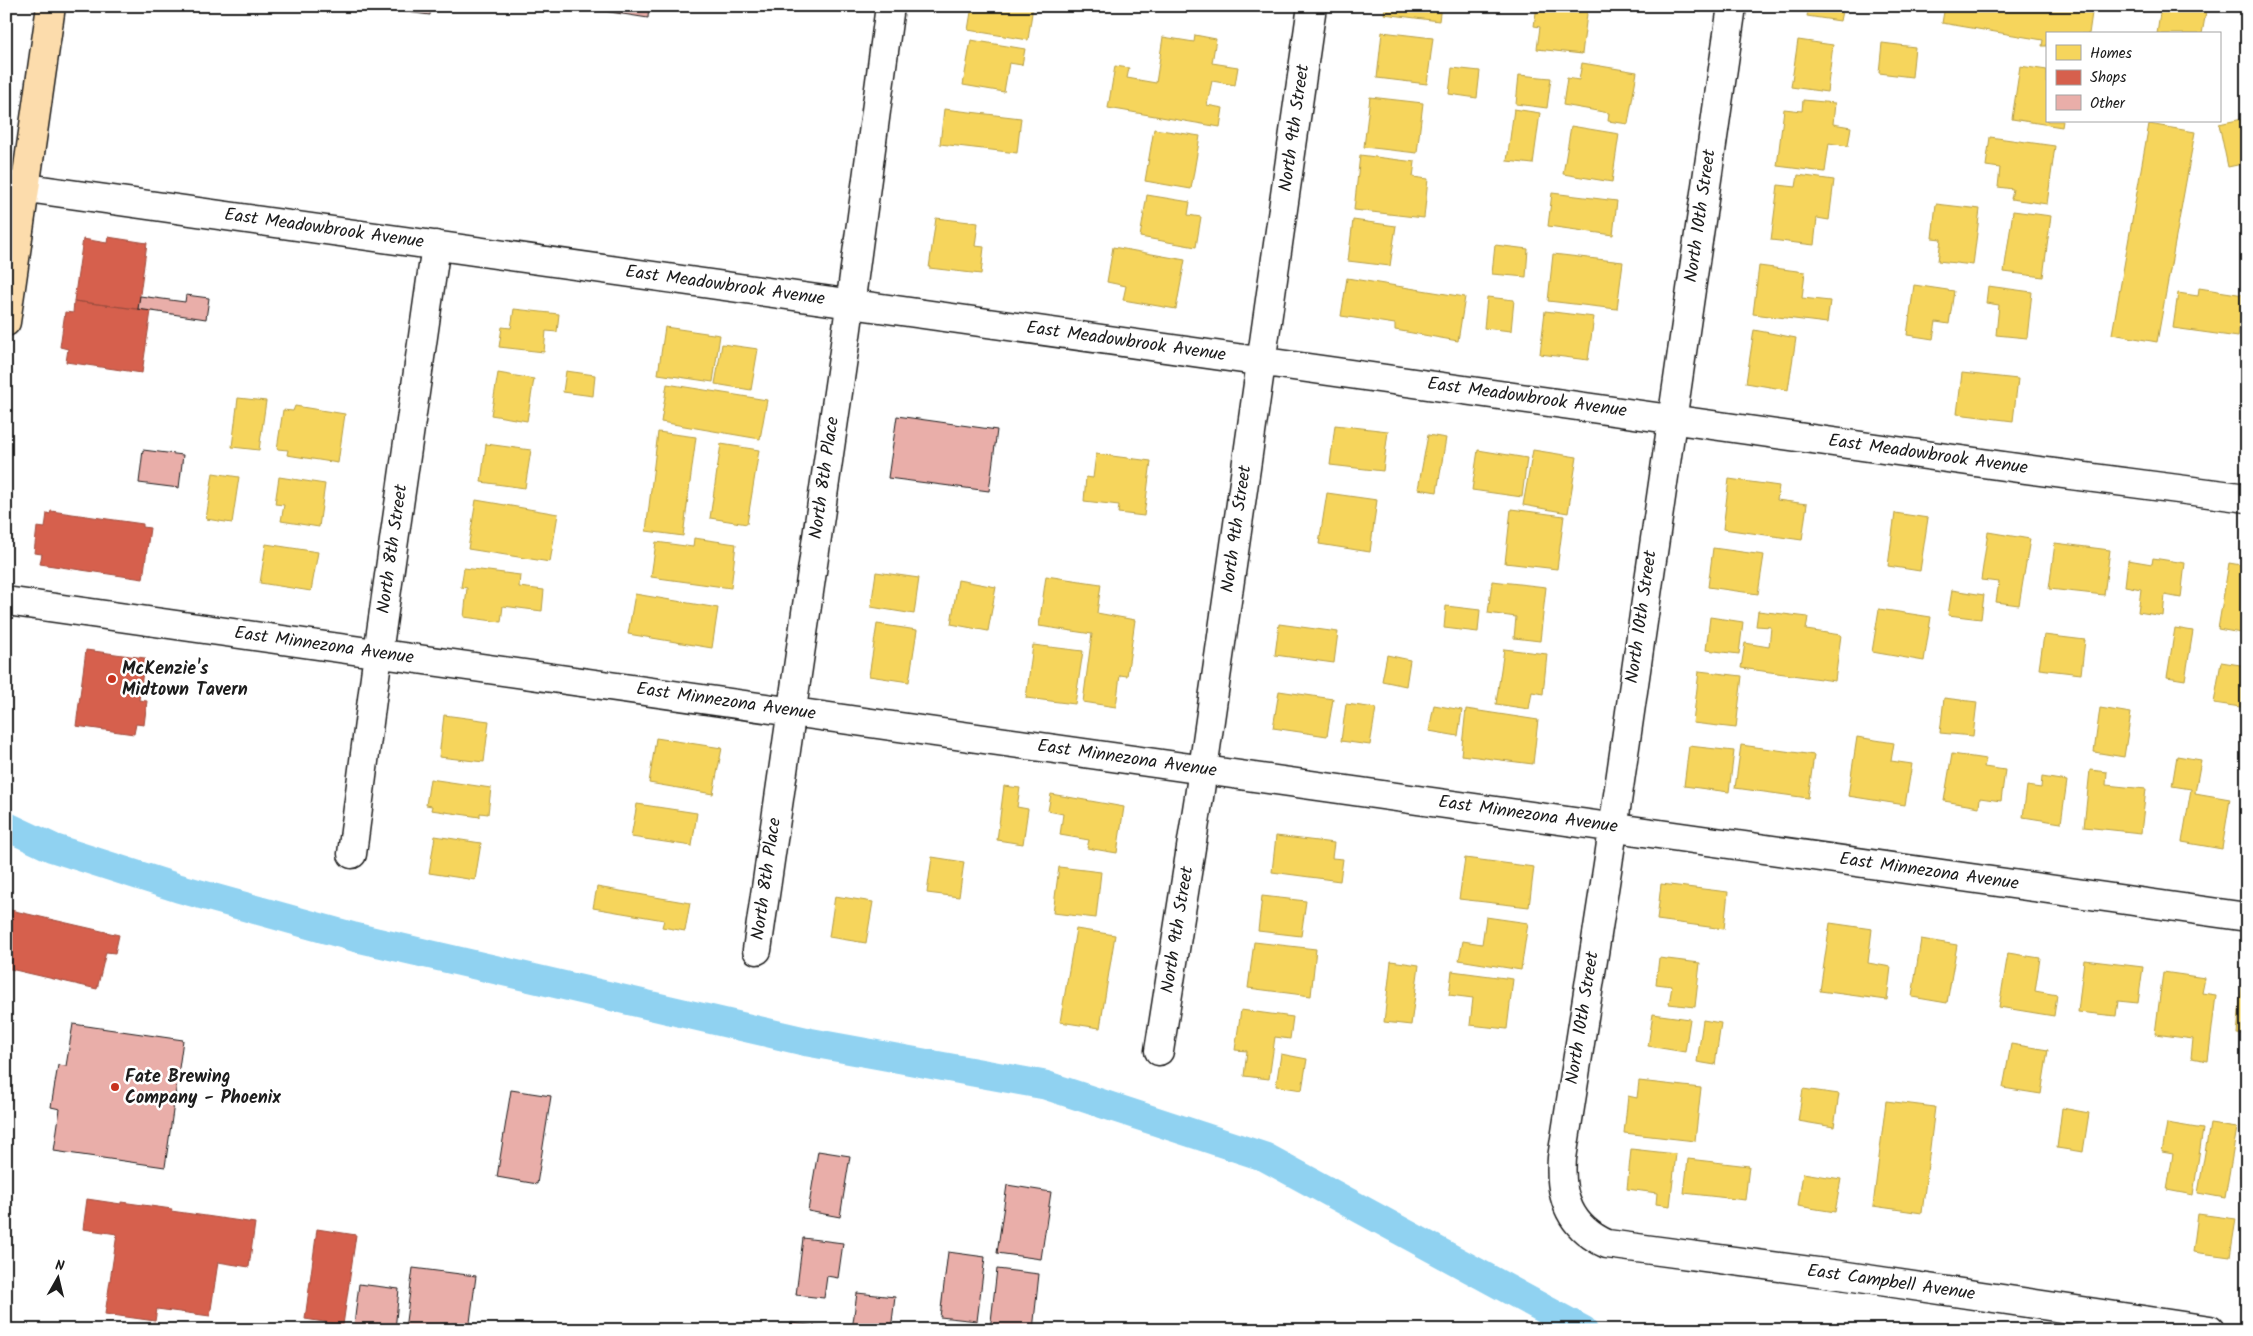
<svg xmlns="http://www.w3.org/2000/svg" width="2253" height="1336" font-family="Kalam,sans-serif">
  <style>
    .built { fill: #f8e7e5 }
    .homes { fill: #f6d55c; stroke: #b59e49 }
    .shops { fill: #d6604d; stroke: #9e4c3e }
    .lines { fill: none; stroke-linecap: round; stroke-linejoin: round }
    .canal { stroke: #90d2f1; stroke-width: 29 }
    .building { fill: #e9aea9; stroke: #1c1c1c }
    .minor-casing { stroke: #1c1c1c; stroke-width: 31 }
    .major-casing { stroke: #1c1c1c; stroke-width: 31 }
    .minor { stroke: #fff; stroke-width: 28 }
    .major { stroke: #fcdcac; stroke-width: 28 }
    .poi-dot { fill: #c8321e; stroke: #fff; stroke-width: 2 }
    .labels { text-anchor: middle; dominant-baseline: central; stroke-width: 5; stroke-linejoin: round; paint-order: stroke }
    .street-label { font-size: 18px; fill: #1c1c1c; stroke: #fff }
    .poi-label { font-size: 18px; font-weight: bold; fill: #1c1c1c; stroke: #fff; text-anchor: start }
  </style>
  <rect width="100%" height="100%" fill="#fff"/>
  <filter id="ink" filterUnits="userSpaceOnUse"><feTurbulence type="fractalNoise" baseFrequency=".02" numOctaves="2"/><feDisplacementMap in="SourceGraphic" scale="10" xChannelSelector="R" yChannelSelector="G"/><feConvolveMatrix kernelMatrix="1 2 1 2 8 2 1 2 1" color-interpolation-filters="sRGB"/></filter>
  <g filter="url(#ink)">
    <path class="built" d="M 6,6 L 14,6 L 6,55 Z"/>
    <path class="homes" d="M 972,6 L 1033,6 L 1028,40 L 968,30 Z
      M 1385,6 L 1441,6 L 1439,21 L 1384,14 Z
      M 1537,6 L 1588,6 L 1582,54 L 1537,49 L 1540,27 L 1534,26 Z
      M 1809,6 L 1843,6 L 1840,21 L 1807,16 Z
      M 1945,6 L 2093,6 L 2089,34 L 2047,34 L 2047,46 L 2042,46 L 2043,40 L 1942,23 Z
      M 2161,6 L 2207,6 L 2202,34 L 2157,34 Z
      M 1382,32 L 1433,38 L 1427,84 L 1377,78 Z
      M 1195,35 L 1216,39 L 1212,63 L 1238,67 L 1235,85 L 1212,81 L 1207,105 L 1223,108 L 1220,127 L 1108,108 L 1115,66 L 1129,68 L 1127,78 L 1156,83 L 1163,37 L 1194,42 Z
      M 971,40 L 1025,49 L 1022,65 L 1009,63 L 1004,92 L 963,85 Z
      M 1798,40 L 1833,45 L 1827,92 L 1791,87 Z
      M 1882,43 L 1915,47 L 1912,77 L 1879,73 Z
      M 1582,63 L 1637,72 L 1628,124 L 1608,121 L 1609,113 L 1563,105 L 1567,78 L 1579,80 Z
      M 2020,66 L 2047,70 L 2047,121 L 2063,121 L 2062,127 L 2012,119 Z
      M 1452,68 L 1480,71 L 1477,98 L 1449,94 Z
      M 1519,75 L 1551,78 L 1547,108 L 1516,104 Z
      M 1370,97 L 1423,103 L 1417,153 L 1364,147 Z
      M 1803,100 L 1835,103 L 1833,124 L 1851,127 L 1848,146 L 1829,143 L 1825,172 L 1777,166 L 1784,109 L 1802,111 Z
      M 944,109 L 1021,118 L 1017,153 L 940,144 Z
      M 1514,109 L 1540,113 L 1533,164 L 1507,161 Z
      M 2247,118 L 2247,163 L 2228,167 L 2219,124 Z
      M 2149,124 L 2195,132 L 2157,342 L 2112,334 Z
      M 1571,126 L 1619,134 L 1612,182 L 1563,174 Z
      M 1154,129 L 1200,136 L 1191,189 L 1145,181 Z
      M 1990,137 L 2055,146 L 2047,204 L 2011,199 L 2013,189 L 1998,187 L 2000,168 L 1986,166 Z
      M 1360,155 L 1415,162 L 1413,177 L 1428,179 L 1424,218 L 1354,210 Z
      M 1798,175 L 1834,180 L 1829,220 L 1817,218 L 1814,245 L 1771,240 L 1778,185 L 1796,187 Z
      M 1552,193 L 1617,201 L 1613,235 L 1548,226 Z
      M 1147,195 L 1190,202 L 1188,215 L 1201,217 L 1196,247 L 1140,237 Z
      M 1936,204 L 1980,209 L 1973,265 L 1938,261 L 1941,239 L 1932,238 Z
      M 2013,211 L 2051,216 L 2043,277 L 2004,272 Z
      M 936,218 L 978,223 L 975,246 L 984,247 L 981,274 L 929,268 Z
      M 1353,220 L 1396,226 L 1390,266 L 1348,261 Z
      M 1495,245 L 1528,249 L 1526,277 L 1492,274 Z
      M 1113,247 L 1185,260 L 1176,309 L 1123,300 L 1126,286 L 1107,282 Z
      M 1553,254 L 1623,262 L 1617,309 L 1548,301 Z
      M 1759,266 L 1805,272 L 1802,298 L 1830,301 L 1827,323 L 1753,314 Z
      M 1347,278 L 1465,297 L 1458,341 L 1395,330 L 1395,324 L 1341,316 Z
      M 1914,285 L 1954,291 L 1949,324 L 1936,322 L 1933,339 L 1907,335 Z
      M 1988,286 L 2032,292 L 2027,338 L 1996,335 L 1999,305 L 1986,303 Z
      M 2199,288 L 2244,295 L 2238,337 L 2173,328 L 2178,293 L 2198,296 Z
      M 1487,297 L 1514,300 L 1511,331 L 1484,328 Z
      M 514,309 L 559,314 L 557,332 L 546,331 L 544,352 L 499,347 L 502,327 L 511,328 Z
      M 1545,311 L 1594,317 L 1588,360 L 1540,354 Z
      M 665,327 L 720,335 L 713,382 L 658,374 Z
      M 1754,330 L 1796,338 L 1788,390 L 1746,383 Z
      M 722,344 L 758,349 L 751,390 L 715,384 Z
      M 566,371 L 595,375 L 593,396 L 563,392 Z
      M 498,373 L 534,379 L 527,421 L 491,415 Z
      M 1962,373 L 2018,379 L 2013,421 L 1957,414 Z
      M 667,384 L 767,400 L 760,439 L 661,422 Z
      M 238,398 L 266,401 L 259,450 L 232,447 Z
      M 295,406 L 345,414 L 338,463 L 287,455 L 288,450 L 277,449 L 283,410 L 293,411 Z
      M 1335,425 L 1388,431 L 1383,471 L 1330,465 Z
      M 658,432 L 696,437 L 683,536 L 646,531 Z
      M 1428,435 L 1446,438 L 1437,492 L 1418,489 Z
      M 486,444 L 531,450 L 525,488 L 481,482 Z
      M 721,444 L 759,450 L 747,524 L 710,518 Z
      M 1478,450 L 1527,458 L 1522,497 L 1472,490 Z
      M 1533,450 L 1577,457 L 1568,513 L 1523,505 Z
      M 1096,454 L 1151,461 L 1144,516 L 1118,513 L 1119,505 L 1084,501 L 1086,477 L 1093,478 Z
      M 213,473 L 239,477 L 232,523 L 206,519 Z
      M 279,477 L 325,484 L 319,527 L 281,521 L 284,505 L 275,504 Z
      M 1729,479 L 1779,486 L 1777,500 L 1807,504 L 1802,540 L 1723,529 Z
      M 1327,493 L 1377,500 L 1370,552 L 1319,544 Z
      M 476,500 L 558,514 L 550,562 L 468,549 Z
      M 1511,509 L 1564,516 L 1557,569 L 1505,563 Z
      M 1895,513 L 1928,518 L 1920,571 L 1888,566 Z
      M 1988,532 L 2030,539 L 2019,605 L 1996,602 L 1999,582 L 1981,580 Z
      M 694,538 L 736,544 L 731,588 L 651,577 L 656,542 L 693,547 Z
      M 2055,543 L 2110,550 L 2104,595 L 2049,589 Z
      M 266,544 L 318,552 L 311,591 L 260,583 Z
      M 1713,548 L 1764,555 L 1758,594 L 1708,587 Z
      M 2153,558 L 2185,563 L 2181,598 L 2165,595 L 2163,616 L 2138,612 L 2141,589 L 2125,586 L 2128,560 L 2152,564 Z
      M 2229,563 L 2247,566 L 2247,634 L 2218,629 Z
      M 464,568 L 520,575 L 519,587 L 544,590 L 542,611 L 503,606 L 501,622 L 464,617 L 467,588 L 461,587 Z
      M 876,572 L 919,578 L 914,614 L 871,607 Z
      M 1046,576 L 1101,584 L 1097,613 L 1135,620 L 1127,676 L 1120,675 L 1116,707 L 1083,702 L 1092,634 L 1039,626 Z
      M 958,580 L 996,587 L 988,631 L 951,624 Z
      M 1492,581 L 1546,587 L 1540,641 L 1514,638 L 1516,617 L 1488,613 Z
      M 1952,590 L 1984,595 L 1981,619 L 1948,615 Z
      M 635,594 L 718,608 L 712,648 L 628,634 Z
      M 1446,606 L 1480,610 L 1478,632 L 1444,628 Z
      M 1879,609 L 1931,617 L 1924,661 L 1872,652 Z
      M 1758,611 L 1808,617 L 1806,630 L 1841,635 L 1835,681 L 1741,668 L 1745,643 L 1769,647 L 1771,627 L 1756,626 Z
      M 1710,617 L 1743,622 L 1739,654 L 1706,650 Z
      M 877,624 L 917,630 L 909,682 L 869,676 Z
      M 1279,624 L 1338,632 L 1334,663 L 1275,655 Z
      M 2175,628 L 2193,631 L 2185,680 L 2167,677 Z
      M 2044,635 L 2085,640 L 2081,674 L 2039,669 Z
      M 1033,645 L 1083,651 L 1075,704 L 1026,698 Z
      M 1504,649 L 1547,654 L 1543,694 L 1532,692 L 1529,709 L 1496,704 Z
      M 1387,655 L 1410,660 L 1406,686 L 1382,681 Z
      M 2221,662 L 2247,666 L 2247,708 L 2214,703 Z
      M 1699,671 L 1742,676 L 1736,728 L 1693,723 Z
      M 1279,691 L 1333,699 L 1327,736 L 1273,728 Z
      M 1944,698 L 1977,702 L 1973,736 L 1940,733 Z
      M 1346,704 L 1376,708 L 1370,745 L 1341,741 Z
      M 1434,705 L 1462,710 L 1458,736 L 1429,731 Z
      M 2100,708 L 2131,713 L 2124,757 L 2094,752 Z
      M 1466,709 L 1538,720 L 1533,764 L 1461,755 Z
      M 444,715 L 489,721 L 484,762 L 439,757 Z
      M 1857,737 L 1894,743 L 1891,761 L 1912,764 L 1905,805 L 1848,796 Z
      M 656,738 L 722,748 L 713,794 L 649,783 Z
      M 1741,745 L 1814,755 L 1808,798 L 1735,788 Z
      M 1689,746 L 1734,751 L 1729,792 L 1684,786 Z
      M 1952,754 L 1986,759 L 1984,767 L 2005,770 L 2001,801 L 1980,798 L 1979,807 L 1944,801 Z
      M 2177,756 L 2201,760 L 2195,793 L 2230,799 L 2222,849 L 2182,842 L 2191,789 L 2172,786 Z
      M 2090,770 L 2107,772 L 2106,785 L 2146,789 L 2141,833 L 2084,827 Z
      M 2042,777 L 2067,781 L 2061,823 L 2023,817 L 2027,786 L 2041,788 Z
      M 430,779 L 491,788 L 488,814 L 480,813 L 480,817 L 431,810 L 432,806 L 426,805 Z
      M 1004,786 L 1020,788 L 1017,807 L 1028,809 L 1023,844 L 997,840 Z
      M 1051,794 L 1124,807 L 1117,853 L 1087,848 L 1089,840 L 1060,835 L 1063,814 L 1048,811 Z
      M 637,804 L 697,813 L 692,846 L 631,837 Z
      M 435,836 L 481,843 L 475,880 L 429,873 Z
      M 1276,836 L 1334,843 L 1332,858 L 1343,859 L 1340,881 L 1272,872 Z
      M 932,857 L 964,862 L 959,897 L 927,893 Z
      M 1465,858 L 1534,867 L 1529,907 L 1459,899 Z
      M 1059,867 L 1101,872 L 1096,918 L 1053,913 Z
      M 1661,884 L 1728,892 L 1724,929 L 1657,920 Z
      M 597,887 L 690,903 L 685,931 L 662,927 L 664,920 L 593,908 Z
      M 835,896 L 873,902 L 866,943 L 829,937 Z
      M 1262,896 L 1306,901 L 1301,936 L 1258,931 Z
      M 1486,917 L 1528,923 L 1521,970 L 1459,960 L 1463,941 L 1482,944 Z
      M 1830,923 L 1872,929 L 1868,963 L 1891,967 L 1887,1000 L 1820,991 Z
      M 1076,929 L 1115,935 L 1100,1028 L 1060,1022 Z
      M 1921,939 L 1957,945 L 1947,1003 L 1912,997 Z
      M 1254,942 L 1316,949 L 1311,996 L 1248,988 Z
      M 2008,953 L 2040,958 L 2035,991 L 2057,995 L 2054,1016 L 1999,1007 Z
      M 1659,958 L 1700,963 L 1695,1007 L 1669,1004 L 1672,986 L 1656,984 Z
      M 2084,960 L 2143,967 L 2138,1003 L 2118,1001 L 2116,1016 L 2078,1012 Z
      M 1391,961 L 1419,965 L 1411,1025 L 1384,1022 Z
      M 1452,971 L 1513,979 L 1507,1029 L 1470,1025 L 1473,998 L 1449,995 Z
      M 2163,972 L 2205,978 L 2202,993 L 2216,995 L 2208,1061 L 2191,1058 L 2193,1039 L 2155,1034 Z
      M 2242,982 L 2247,982 L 2247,1035 L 2237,1034 Z
      M 1241,1010 L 1293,1017 L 1290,1039 L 1275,1037 L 1269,1079 L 1244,1076 L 1247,1051 L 1235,1050 Z
      M 1653,1014 L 1690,1019 L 1685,1052 L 1648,1046 Z
      M 1703,1020 L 1721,1023 L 1715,1065 L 1697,1062 Z
      M 2011,1044 L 2048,1050 L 2041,1094 L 2003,1088 Z
      M 1281,1054 L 1307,1059 L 1302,1090 L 1276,1086 Z
      M 1639,1081 L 1701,1088 L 1695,1141 L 1624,1133 L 1628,1096 L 1637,1098 Z
      M 1803,1089 L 1839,1094 L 1834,1127 L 1798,1121 Z
      M 1886,1101 L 1935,1107 L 1922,1213 L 1873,1206 Z
      M 2062,1108 L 2089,1113 L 2083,1152 L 2057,1148 Z
      M 2167,1123 L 2203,1129 L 2193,1195 L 2167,1190 L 2173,1154 L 2162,1152 Z
      M 2210,1124 L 2237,1128 L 2225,1198 L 2198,1193 Z
      M 2247,1138 L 2247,1178 L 2240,1177 Z
      M 1631,1149 L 1676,1154 L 1670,1206 L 1656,1204 L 1657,1193 L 1627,1189 Z
      M 1688,1159 L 1749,1166 L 1745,1200 L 1684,1193 Z
      M 1803,1173 L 1841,1179 L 1835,1212 L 1798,1206 Z
      M 2198,1214 L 2236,1219 L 2230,1257 L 2193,1252 Z"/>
    <path class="shops" d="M 108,237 L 147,243 L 138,309 L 74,301 L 83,239 L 107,243 Z
      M 74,301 L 151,311 L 142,373 L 66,362 L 68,349 L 60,347 L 65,312 L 73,313 Z
      M 51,511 L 143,524 L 143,527 L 150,528 L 143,579 L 40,564 L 42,554 L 34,553 L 37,527 L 45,528 L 47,513 L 50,514 Z
      M 86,650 L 145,658 L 139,700 L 147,701 L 144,725 L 136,724 L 134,734 L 76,726 Z
      M 6,909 L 119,935 L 115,953 L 106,952 L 97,989 L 6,968 Z
      M 87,1199 L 121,1204 L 121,1202 L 172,1209 L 171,1211 L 255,1223 L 249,1267 L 218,1262 L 210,1316 L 157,1309 L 155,1321 L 105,1314 L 117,1234 L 83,1229 Z
      M 317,1229 L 356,1235 L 343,1325 L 305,1319 Z"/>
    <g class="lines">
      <path class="canal" d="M 6,826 L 53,848 L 178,888 L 354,937 L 808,1042 L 1045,1085 L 1265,1157 L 1583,1330"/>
    </g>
    <path class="building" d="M 358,6 L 431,6 L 430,15 Z
      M 572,6 L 649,6 L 648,18 Z
      M 186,295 L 209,298 L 206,319 L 138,309 L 140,296 L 185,302 Z
      M 897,416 L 997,430 L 989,491 L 888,478 Z
      M 143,450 L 183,455 L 179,488 L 139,483 Z
      M 73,1024 L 183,1040 L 165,1167 L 54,1151 L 60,1109 L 51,1107 L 58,1065 L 66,1066 Z
      M 511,1090 L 551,1096 L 537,1184 L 497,1177 Z
      M 818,1151 L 850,1156 L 840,1217 L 808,1211 Z
      M 1007,1185 L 1051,1192 L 1041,1259 L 997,1253 Z
      M 803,1238 L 843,1243 L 838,1278 L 827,1276 L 824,1298 L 796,1295 Z
      M 948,1252 L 985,1257 L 977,1321 L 940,1317 Z
      M 413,1268 L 476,1276 L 469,1330 L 405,1329 Z
      M 997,1269 L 1039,1274 L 1033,1330 L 990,1330 Z
      M 359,1284 L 399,1289 L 395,1330 L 354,1325 Z
      M 857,1293 L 895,1297 L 891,1330 L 852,1330 Z
      M 791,1323 L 827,1327 L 826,1330 L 790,1330 Z"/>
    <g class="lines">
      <defs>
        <path id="minor" d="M 1732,6 L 1608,864 L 1562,1158 C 1559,1196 1569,1227 1607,1244 L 1840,1275 L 2210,1330
          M 6,185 L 2025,469 L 2247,498
          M 6,601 L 2247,917
          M 352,854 L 378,653 L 436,245
          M 757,950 L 844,351 L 890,6
          M 1159,1051 L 1199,797 L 1312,6"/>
        <path id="major" d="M 6,322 L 51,6"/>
      </defs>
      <use href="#minor" class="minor-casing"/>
      <use href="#major" class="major-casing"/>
      <use href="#minor" class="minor"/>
      <use href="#major" class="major"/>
    </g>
  </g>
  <g class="poi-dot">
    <circle cx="112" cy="679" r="5"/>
    <circle cx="115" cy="1087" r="5"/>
  </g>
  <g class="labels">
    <g class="street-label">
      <text transform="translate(1295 128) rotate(-82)">North 9th Street</text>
      <text transform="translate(1701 216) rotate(-82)">North 10th Street</text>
      <text transform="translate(324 229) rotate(8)">East Meadowbrook Avenue</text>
      <text transform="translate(725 286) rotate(8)">East Meadowbrook Avenue</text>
      <text transform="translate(1126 342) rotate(8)">East Meadowbrook Avenue</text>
      <text transform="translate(1527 398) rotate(8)">East Meadowbrook Avenue</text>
      <text transform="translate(1928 455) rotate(8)">East Meadowbrook Avenue</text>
      <text transform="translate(825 478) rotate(-82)">North 8th Place</text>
      <text transform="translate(1237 529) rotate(-82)">North 9th Street</text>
      <text transform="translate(393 549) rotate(-82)">North 8th Street</text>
      <text transform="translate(1642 617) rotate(-82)">North 10th Street</text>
      <text transform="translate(324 646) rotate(8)">East Minnezona Avenue</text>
      <text transform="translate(726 702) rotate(8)">East Minnezona Avenue</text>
      <text transform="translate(1127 759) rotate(8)">East Minnezona Avenue</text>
      <text transform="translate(1528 815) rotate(8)">East Minnezona Avenue</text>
      <text transform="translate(1929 872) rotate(8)">East Minnezona Avenue</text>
      <text transform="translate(767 879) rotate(-82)">North 8th Place</text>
      <text transform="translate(1178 930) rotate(-81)">North 9th Street</text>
      <text transform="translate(1583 1018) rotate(-81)">North 10th Street</text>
      <text transform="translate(1891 1283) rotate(8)">East Campbell Avenue</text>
    </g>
    <g class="poi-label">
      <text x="122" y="669">McKenzie's<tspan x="122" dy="21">Midtown Tavern</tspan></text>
      <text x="125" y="1077">Fate Brewing<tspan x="125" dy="21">Company - Phoenix</tspan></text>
    </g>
  </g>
  <rect width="2253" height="1336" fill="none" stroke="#fff" stroke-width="25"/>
  <rect x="12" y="12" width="2228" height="1311" fill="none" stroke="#1c1c1c" stroke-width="2" filter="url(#ink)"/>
  <rect x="2046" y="32" width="175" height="90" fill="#ffffff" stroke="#a4a4a4"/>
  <rect x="2056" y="45" width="25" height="15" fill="#f6d55c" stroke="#a4a4a4"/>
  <text x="2090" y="58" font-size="15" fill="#1c1c1c">Homes</text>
  <rect x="2056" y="70" width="25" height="15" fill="#d6604d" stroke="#a4a4a4"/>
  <text x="2090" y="82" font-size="15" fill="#1c1c1c">Shops</text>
  <rect x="2056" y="95" width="25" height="15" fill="#e9aea9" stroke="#a4a4a4"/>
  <text x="2090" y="108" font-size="15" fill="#1c1c1c">Other</text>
  <g transform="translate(58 1278) rotate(8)" stroke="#ffffff" stroke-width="4" paint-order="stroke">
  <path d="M0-4L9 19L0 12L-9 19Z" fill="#1c1c1c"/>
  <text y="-8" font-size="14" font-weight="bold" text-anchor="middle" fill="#1c1c1c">N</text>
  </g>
</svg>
